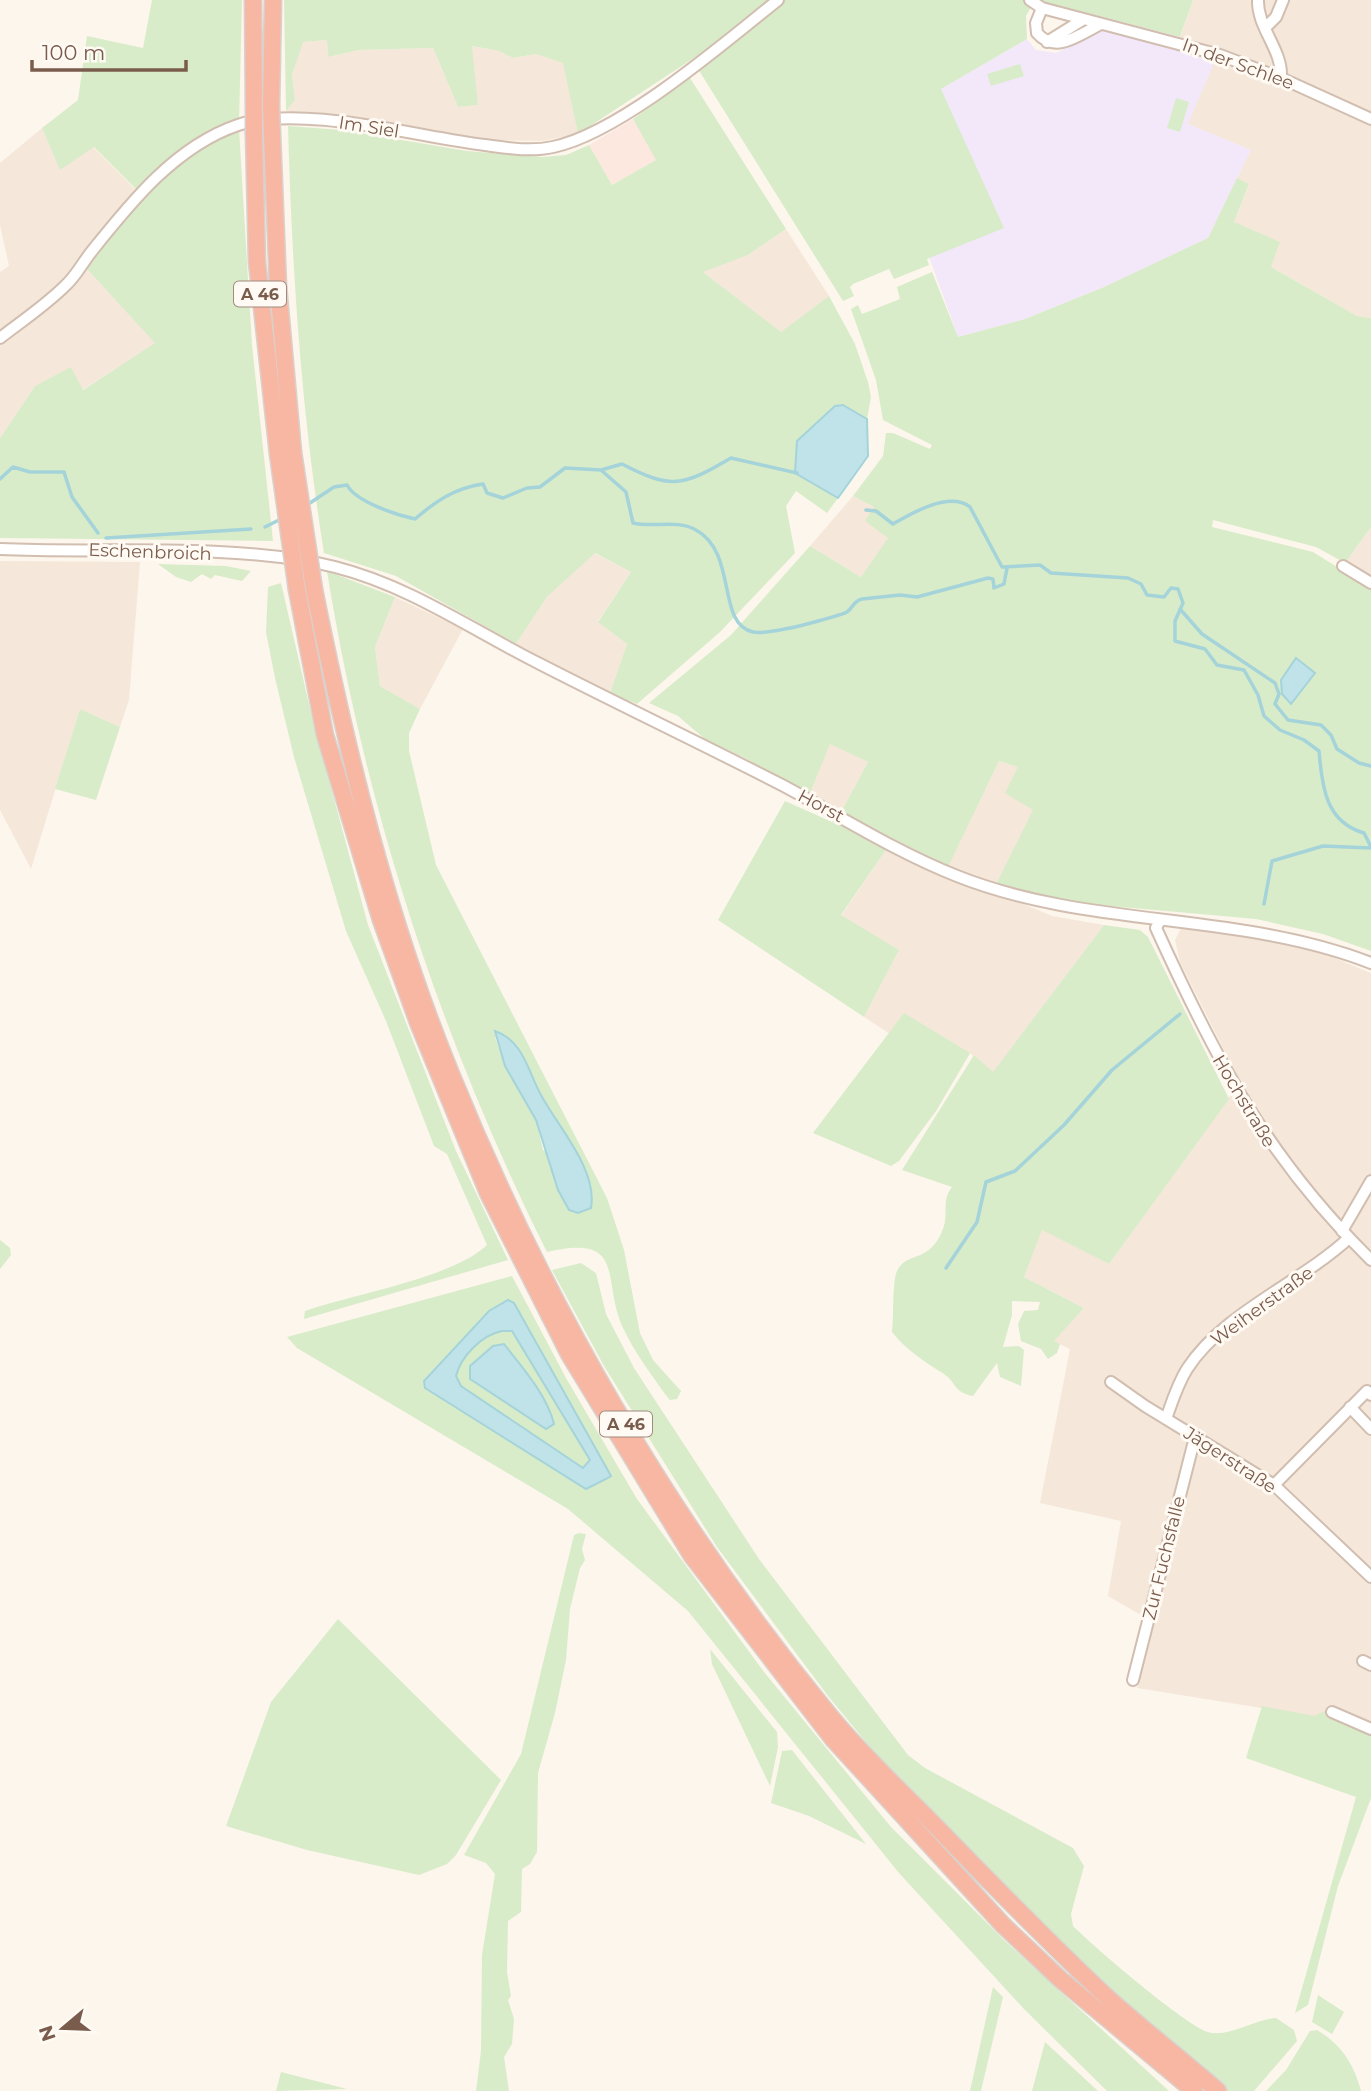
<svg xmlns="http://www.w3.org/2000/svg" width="1371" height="2091" font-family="Montserrat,sans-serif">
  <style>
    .residential { fill: #f5e8da }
    .commercial { fill: #fde8e0 }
    .education { fill: #f3e8fa }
    .green { fill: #d8ecc9; fill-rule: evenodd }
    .water { fill: #bfe3e8; stroke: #a5d3da; stroke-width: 2; fill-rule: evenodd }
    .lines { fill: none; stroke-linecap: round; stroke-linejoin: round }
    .stream { stroke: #a5d3da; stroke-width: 3.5 }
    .minor-casing { stroke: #d1beb0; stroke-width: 14 }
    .highway-casing { stroke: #dad1cd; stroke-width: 19 }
    .minor { stroke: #fff; stroke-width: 10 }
    .highway { stroke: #f7b7a3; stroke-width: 16 }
    .highway-bridge-casing { stroke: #dad1cd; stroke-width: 19; stroke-linecap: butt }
    .highway-bridge { stroke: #f7b7a3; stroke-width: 16 }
    .labels { text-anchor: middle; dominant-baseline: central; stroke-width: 6; stroke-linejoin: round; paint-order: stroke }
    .shield { fill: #fffaf3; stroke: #a28b7f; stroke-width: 2 }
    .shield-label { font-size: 16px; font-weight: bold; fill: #7a5c4d }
    .street-label { font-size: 18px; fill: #7a5c4d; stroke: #fffaf3 }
  </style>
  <rect width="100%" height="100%" fill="#fdf6ec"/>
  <path class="residential" d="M 1193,0 L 1371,0 L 1371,318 L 1357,316 L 1271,267 L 1234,222 L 1249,185 L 1237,178 L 1250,150 L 1188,124 L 1177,47 Z
    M 327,40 L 328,57 L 359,50 L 433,48 L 458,107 L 478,105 L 471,46 L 499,51 L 513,58 L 536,54 L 564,63 L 578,134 L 542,141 L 465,140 L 286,111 L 295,100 L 292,75 L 302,42 Z
    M 42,128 L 60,169 L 93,147 L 143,197 L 87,269 L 156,343 L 82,390 L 35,386 L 0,438 L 0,272 L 9,266 L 0,225 L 0,163 Z
    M 786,229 L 829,296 L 781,333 L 702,271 L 748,255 Z
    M 853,496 L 874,507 L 889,538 L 861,577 L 810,546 Z
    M 1371,527 L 1371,579 L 1345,563 Z
    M 594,553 L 631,572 L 598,621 L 627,644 L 610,693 L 516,644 L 547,597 Z
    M 0,561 L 140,562 L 129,700 L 120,727 L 80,709 L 31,869 L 0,810 Z
    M 395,597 L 463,629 L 420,709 L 380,686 L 375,647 Z
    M 830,743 L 868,762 L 841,812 L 809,796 Z
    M 999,761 L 1019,767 L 1034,810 L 996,884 L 1012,899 L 1052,916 L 1104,925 L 993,1073 L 970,1053 L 936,1111 L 904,1013 L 890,1034 L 864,1017 L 899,950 L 841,916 L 888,847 L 944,874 Z
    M 1182,926 L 1270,940 L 1330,956 L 1371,973 L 1371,1736 L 1316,1717 L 1137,1688 L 1153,1622 L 1108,1596 L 1121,1521 L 1040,1503 L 1070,1349 L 1053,1341 L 1084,1308 L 1024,1277 L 1042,1229 L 1109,1264 L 1240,1082 L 1180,962 L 1175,940 Z"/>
  <path class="commercial" d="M 633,119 L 657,160 L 612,185 L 589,145 Z"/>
  <path class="education" d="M 1103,30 L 1216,58 L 1188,124 L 1251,150 L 1208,238 L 1104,287 L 1025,319 L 958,337 L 928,254 L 968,152 L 941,89 L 1027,39 L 1036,50 L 1056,53 Z"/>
  <path class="green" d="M 152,0 L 242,0 L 239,122 L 167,162 L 137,190 L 94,147 L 60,170 L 42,128 L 78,100 L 87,36 L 143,48 Z
    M 284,0 L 772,0 L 700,54 L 578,134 L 563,63 L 536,54 L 513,58 L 499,51 L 472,46 L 478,105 L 458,107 L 433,48 L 359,50 L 328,57 L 327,40 L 303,42 L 292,75 L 295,100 L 286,111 Z
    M 784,0 L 1035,0 L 1026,16 L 1027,39 L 941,89 L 1004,228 L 927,259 L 929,265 L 894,279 L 889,269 L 853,284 L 850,287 L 854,296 L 843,301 L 698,69 Z
    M 1037,0 L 1193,0 L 1180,37 Z
    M 1020,64 L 1024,76 L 991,86 L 987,74 Z
    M 690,78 L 786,229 L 748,255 L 703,272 L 781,332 L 829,296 L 855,344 L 868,382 L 871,397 L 867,419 L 843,405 L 797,441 L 795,472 L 838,498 L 827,513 L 796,491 L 786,506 L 795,553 L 720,632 L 637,704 L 610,693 L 627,644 L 598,622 L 631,572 L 595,553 L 547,597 L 516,644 L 396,576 L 324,553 C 301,409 292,271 288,126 L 342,130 L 467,151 L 543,157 L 566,155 L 589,145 L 612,185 L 656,160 L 633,119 Z
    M 1176,98 L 1189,102 L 1180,132 L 1167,128 Z
    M 239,129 L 252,345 L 273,541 L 0,538 L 0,438 L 35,386 L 71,367 L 83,390 L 155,343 L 87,269 C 131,213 170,155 239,129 Z
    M 1237,178 L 1249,184 L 1234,222 L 1280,242 L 1271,267 L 1357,316 L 1371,318 L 1371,527 L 1345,563 L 1316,547 L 1213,520 L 1212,527 L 1313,552 L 1371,588 L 1371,951 L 1323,934 L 1256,919 L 1065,902 L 996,884 L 1033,810 L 1005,793 L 1018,767 L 999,761 L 948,867 L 841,812 L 868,762 L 830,744 L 809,796 L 745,758 L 706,740 L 678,716 L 649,703 L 731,635 L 810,546 L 861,577 L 888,538 L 865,521 L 874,507 L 853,496 L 883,456 L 886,433 L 893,433 L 930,449 L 932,445 L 883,420 L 876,380 L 851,309 L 858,305 L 862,314 L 900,299 L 897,287 L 932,272 L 958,337 L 1025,319 L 1104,287 L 1208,238 Z
    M 158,564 L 226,566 L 251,571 L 242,581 L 215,575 L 211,579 L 202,574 L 191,582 L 176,577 Z
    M 327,571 L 395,597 L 375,647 L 380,686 L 420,709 L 409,733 L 409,751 L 436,865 L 607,1198 L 624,1250 L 640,1333 L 653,1360 L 681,1391 L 677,1399 L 670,1400 L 665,1394 C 651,1374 635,1353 624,1330 C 600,1281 629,1233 547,1252 C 440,1038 365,807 327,571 ZM 495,1037 L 513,1044 L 522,1053 L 539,1093 L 571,1142 L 586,1177 L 543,1150 L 536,1120 L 505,1066 Z
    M 281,583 L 312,717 L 368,925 L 456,1151 L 508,1260 L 304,1319 L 305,1311 C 353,1294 453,1278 487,1245 L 447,1154 L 434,1146 L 386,1021 L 346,931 L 294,757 L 275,678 L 266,632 L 268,587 Z
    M 80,709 L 120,727 L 96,800 L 55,789 Z
    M 785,801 L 888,847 L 841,915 L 899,950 L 864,1017 L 718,920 Z
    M 1104,925 L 1140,930 L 1148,937 L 1229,1099 L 1109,1264 L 1042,1230 L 1024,1277 L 1084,1308 L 1054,1341 L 1060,1344 L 1057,1353 L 1048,1359 L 1041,1349 L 1021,1341 L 1018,1324 L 1024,1311 L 1038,1310 L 1040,1302 L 1012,1301 L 1012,1315 L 1003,1347 L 1019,1346 L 1024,1350 L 1021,1386 L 1000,1377 L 997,1363 L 973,1396 C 953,1392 957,1383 944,1374 C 925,1362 906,1350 892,1332 C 894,1318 892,1282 897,1271 C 907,1250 929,1265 943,1229 C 949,1214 941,1200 952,1187 L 902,1170 L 974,1055 L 993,1072 Z
    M 904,1013 L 970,1053 L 936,1111 L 899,1161 L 891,1166 L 813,1133 Z
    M 0,1240 L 10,1248 L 11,1255 L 0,1269 Z
    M 581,1263 L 596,1273 L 606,1314 L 634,1368 L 759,1559 L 908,1755 L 925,1768 L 1073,1848 L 1084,1866 L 1071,1914 L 1073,1926 C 1094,1947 1185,2025 1208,2032 C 1228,2038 1255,2019 1276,2018 L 1294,2030 L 1297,2041 L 1254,2091 L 1225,2091 L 1103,1988 L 884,1764 L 828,1696 L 717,1547 L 604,1366 L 552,1270 Z
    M 512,1276 L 566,1378 L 637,1499 L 764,1672 L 891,1827 L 1004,1940 L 1169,2091 L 1107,2091 L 1024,2009 L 899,1873 L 688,1611 L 568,1509 L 297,1348 L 287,1337 ZM 514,1303 L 610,1476 L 586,1489 L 425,1388 Z
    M 502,1331 L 512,1331 L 590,1461 L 583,1468 L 461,1386 L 456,1376 C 461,1356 482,1335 502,1331 ZM 470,1366 L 531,1379 L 554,1424 L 545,1429 L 470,1379 Z
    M 579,1533 L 586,1534 L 582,1549 L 585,1560 L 580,1568 L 570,1609 L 566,1660 L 555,1713 L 538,1773 L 537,1852 L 530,1864 L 522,1869 L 521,1912 L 508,1921 L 507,1972 L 511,1996 L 508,2000 L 514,2019 L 512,2044 L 504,2057 L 509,2091 L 476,2091 L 481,2051 L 482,1955 L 495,1874 L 486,1863 L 464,1855 L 521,1754 L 574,1535 Z
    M 338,1619 L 501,1780 L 456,1855 L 447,1864 L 419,1875 L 307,1850 L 226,1826 L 271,1702 Z
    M 710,1649 L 777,1732 L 778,1747 L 770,1786 L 712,1664 Z
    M 1262,1706 L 1314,1716 L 1324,1711 L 1371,1735 L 1371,1798 L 1338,1886 L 1308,2005 L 1295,2013 L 1356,1797 L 1246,1758 Z
    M 792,1750 L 866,1844 L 809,1816 L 771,1803 L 782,1751 Z
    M 993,1987 L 1003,1997 L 981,2091 L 970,2091 Z
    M 1318,1995 L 1344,2012 L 1332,2034 L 1312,2022 Z
    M 1317,2030 C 1341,2044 1354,2064 1361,2091 L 1266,2091 L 1286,2070 L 1310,2031 Z
    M 1045,2042 L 1098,2091 L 1032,2091 Z
    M 281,2072 L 347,2089 L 276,2091 Z"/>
  <path class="water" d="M 843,405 L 867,419 L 868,456 L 838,498 L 795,473 L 797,441 L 835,406 Z
    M 1296,658 L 1315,673 L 1291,704 L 1282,694 L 1281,680 Z
    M 495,1031 C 524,1041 528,1072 541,1095 C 558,1127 598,1170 591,1208 L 578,1213 L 569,1210 L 558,1190 L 536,1120 L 505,1066 Z
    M 508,1300 L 514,1303 L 611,1476 L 608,1478 L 586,1489 L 425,1388 L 424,1381 L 489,1311 ZM 502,1331 L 512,1331 L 590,1460 L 583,1468 L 461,1386 L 456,1376 C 461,1356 482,1335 502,1331 Z
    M 504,1344 C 522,1367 547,1395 554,1424 L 546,1429 L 470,1379 L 470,1366 L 493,1346 Z"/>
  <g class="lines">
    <path class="stream" d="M 601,470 L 626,492 L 633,523 C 653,528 677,519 696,530 C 738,553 716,624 753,632 C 764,634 779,630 790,628 C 797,627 842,615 847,612 C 853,608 853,601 862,599 L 900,595 L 917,597 L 988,578 L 993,579 L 994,588 L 1004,584 L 1007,568
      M 0,479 L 13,467 L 30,472 L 64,472 L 72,497 L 98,533
      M 307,505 L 334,487 L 347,485 C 356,502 397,515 415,519 C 436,501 455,488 483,484 L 487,493 L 503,498 L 527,488 L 540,487 L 565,468 L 601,470 L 622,464 C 672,490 683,486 731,458 L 797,473
      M 866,510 L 876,511 L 893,524 C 912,513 949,491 970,507 L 1002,567 L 1040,565 L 1051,573 L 1128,578 L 1141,584 L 1147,595 L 1164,597 L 1171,588 L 1178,589 L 1183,603 L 1175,621 L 1175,641 L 1205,649 L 1217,665 L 1244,670 L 1258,695 L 1264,716 L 1280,730 L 1304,740 L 1319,751 C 1322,788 1326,822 1364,833 L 1371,847
      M 265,527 L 281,519
      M 106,538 L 251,529
      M 1180,609 L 1202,634 L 1275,683 L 1279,694 L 1275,704 L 1288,720 L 1321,725 L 1331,735 L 1337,749 L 1359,763 L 1371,766
      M 1264,904 L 1272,861 L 1323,846 L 1371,848
      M 946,1268 L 977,1222 L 986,1182 L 1015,1171 L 1064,1125 L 1112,1070 L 1180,1014"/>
    <defs>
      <path id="minor" d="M 1030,0 L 1042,8 L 1220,55 L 1281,78 L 1371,119
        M 1258,0 C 1257,28 1283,50 1281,78
        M 1042,8 L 1036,23 L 1037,33 C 1056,55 1080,34 1101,24
        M 1265,28 L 1276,17 L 1283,0
        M 1047,42 L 1084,19
        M 0,338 C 22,321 46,305 66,285 C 76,276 83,262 92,251 C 131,202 176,146 238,125 C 300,104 418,137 485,145 C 507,148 531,152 553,147 C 620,133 723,44 778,0
        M 0,549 C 106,554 233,542 335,567 C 410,586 472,630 540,664 C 620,705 702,744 782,785 C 840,816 896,852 957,876 C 1090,929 1238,911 1371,963
        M 1343,566 L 1371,583
        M 1160,920 L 1156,928 C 1215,1058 1267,1158 1371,1260
        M 1342,1231 L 1371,1181
        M 1111,1382 L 1145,1406 L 1274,1485 L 1371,1577
        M 1350,1407 L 1371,1429
        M 1166,1419 C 1172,1402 1177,1385 1187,1369 C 1224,1312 1299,1284 1349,1238
        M 1274,1485 L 1367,1391 L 1371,1395
        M 1363,1661 L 1371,1665
        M 1133,1680 L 1195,1437
        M 1332,1712 L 1371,1729"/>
      <path id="highway" d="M 253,0 L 254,108
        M 271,106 L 273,0
        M 254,134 L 257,262 L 278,454
        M 272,134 L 278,286 L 293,452
        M 314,589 C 347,753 387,918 451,1074 C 545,1305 671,1523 830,1716 C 866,1760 909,1798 948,1839 C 1001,1893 1053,1947 1108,1998 C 1144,2030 1182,2060 1218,2091
        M 297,590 L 325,735 L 381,920 L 419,1025 L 488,1193 L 569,1354 L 692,1556 L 833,1739 L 1003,1925 L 1060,1979 L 1194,2091"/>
    </defs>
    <use href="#minor" class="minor-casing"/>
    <use href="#highway" class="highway-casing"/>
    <use href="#minor" class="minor"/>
    <use href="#highway" class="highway"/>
    <defs>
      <path id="highway-bridge" d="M 271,106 L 272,134
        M 254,108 L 254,134
        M 293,452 L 314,589
        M 278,454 L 297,590"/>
    </defs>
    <use href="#highway-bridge" class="highway-bridge-casing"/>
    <use href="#highway-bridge" class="highway-bridge"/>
  </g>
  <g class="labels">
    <g class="shield">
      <rect x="234" y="281.5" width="52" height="25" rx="5"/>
      <rect x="600" y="1411.5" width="52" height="25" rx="5"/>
    </g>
    <g class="shield-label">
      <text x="260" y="294">A 46</text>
      <text x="626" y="1424">A 46</text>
    </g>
    <g class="street-label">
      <text transform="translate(1238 64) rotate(20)">In der Schlee</text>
      <text transform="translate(369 127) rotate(9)">Im Siel</text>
      <text transform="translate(150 552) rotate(2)">Eschenbroich</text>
      <text transform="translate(821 806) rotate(28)">Horst</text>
      <text transform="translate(1244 1101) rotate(59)">Hochstraße</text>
      <text transform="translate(1262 1306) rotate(-36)">Weiherstraße</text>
      <text transform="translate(1230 1460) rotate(33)">Jägerstraße</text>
      <text transform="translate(1164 1558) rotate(-76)">Zur Fuchsfalle</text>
    </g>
  </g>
  <g transform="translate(63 2028) rotate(251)" stroke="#fffaf3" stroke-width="5" paint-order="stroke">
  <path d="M0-5L12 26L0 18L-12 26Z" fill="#7a5c4d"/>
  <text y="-10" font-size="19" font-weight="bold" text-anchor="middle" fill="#7a5c4d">N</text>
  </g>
  <path d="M32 60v10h154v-10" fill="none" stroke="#7a5c4d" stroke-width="3.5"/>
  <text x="42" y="60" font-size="21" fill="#7a5c4d" stroke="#fffaf3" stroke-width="5" paint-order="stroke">100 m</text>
</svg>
